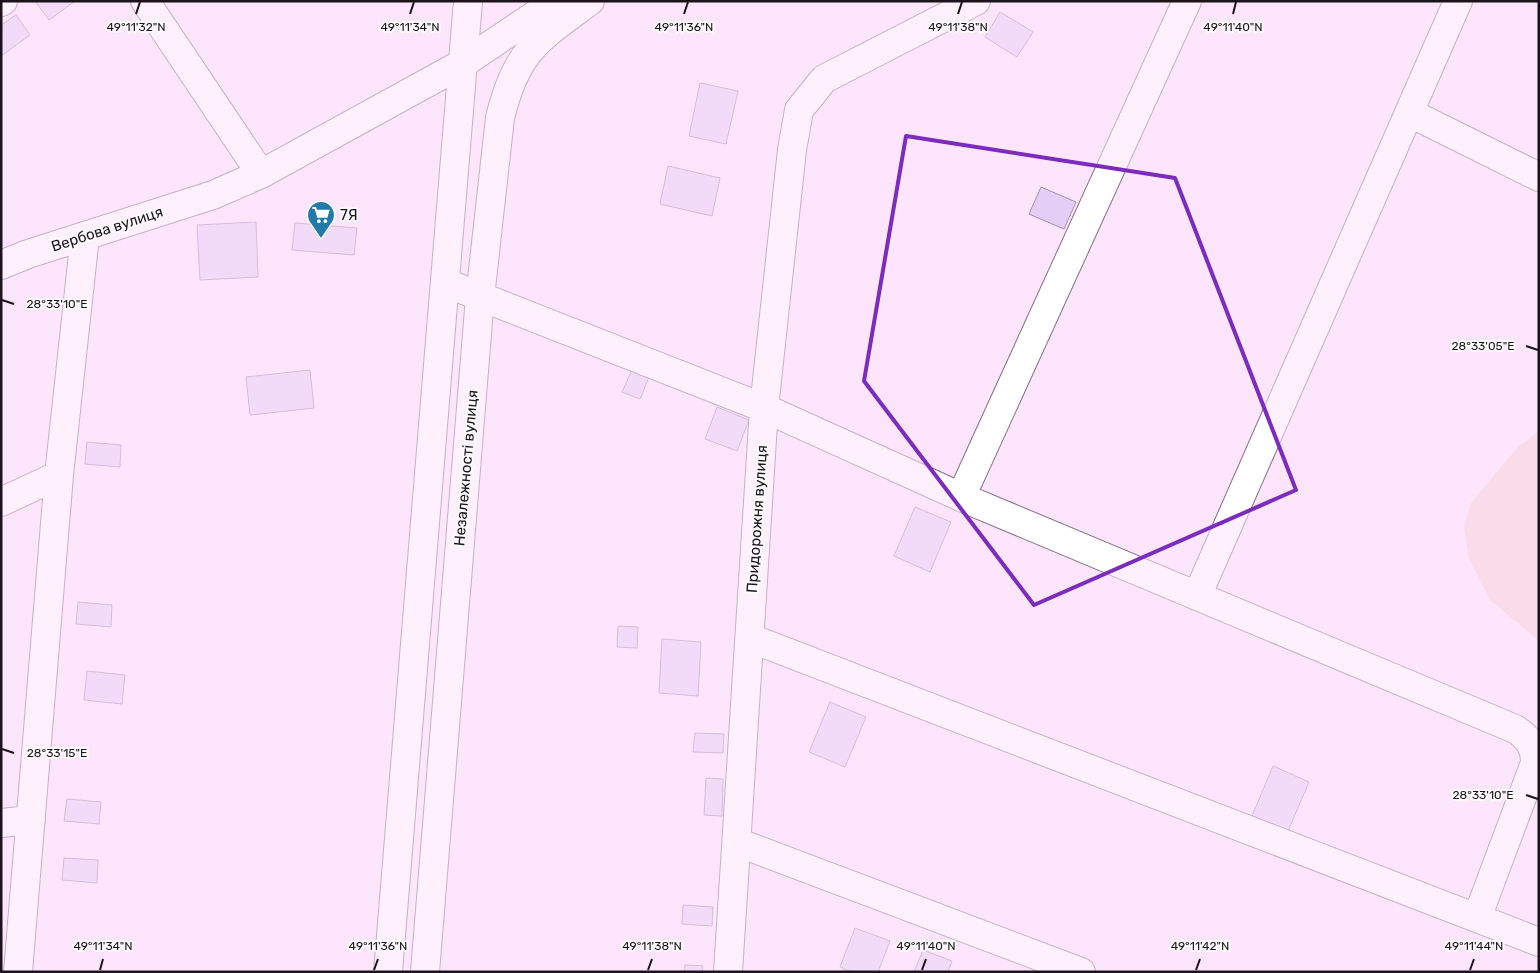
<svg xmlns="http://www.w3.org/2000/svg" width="1540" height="973" font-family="Rubik,sans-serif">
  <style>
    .green { fill: #f6ced5 }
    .building { fill: #e5cef5; stroke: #a190ad }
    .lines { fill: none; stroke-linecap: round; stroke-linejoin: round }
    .minor-casing { stroke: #876e85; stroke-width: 30 }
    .tertiary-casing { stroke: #876e85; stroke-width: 30 }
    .secondary-casing { stroke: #876e85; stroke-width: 30 }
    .minor { stroke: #fff; stroke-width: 28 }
    .tertiary { stroke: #fff; stroke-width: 28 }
    .secondary { stroke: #fff; stroke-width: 28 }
    .marked { fill: none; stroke: #7b2cbf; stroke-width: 4; stroke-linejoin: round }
    .ticks { fill: none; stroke: #1c121b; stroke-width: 2 }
    .labels { text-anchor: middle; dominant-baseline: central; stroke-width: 4; stroke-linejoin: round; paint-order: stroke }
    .poi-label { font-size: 15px; fill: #1c121b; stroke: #fbfbfb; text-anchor: start }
    .street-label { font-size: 15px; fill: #1c121b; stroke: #fbfbfb }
    .ticks-label { font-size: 12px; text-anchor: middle; fill: #1c121b; stroke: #fbfbfb; stroke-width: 4; stroke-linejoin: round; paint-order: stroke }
  </style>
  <rect width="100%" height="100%" fill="#fde6fb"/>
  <path class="green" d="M 1539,431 L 1539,641 L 1491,601 L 1469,559 L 1464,528 L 1471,503 L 1518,447 Z"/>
  <path class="building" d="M 35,1 L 75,1 L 49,20 Z
    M 1000,12 L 1033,32 L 1017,57 L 985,37 Z
    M 16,15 L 30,35 L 1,56 L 1,25 Z
    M 700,83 L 738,91 L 726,144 L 689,136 Z
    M 668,166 L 720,178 L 712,216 L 660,204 Z
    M 1041,187 L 1076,202 L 1064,229 L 1029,214 Z
    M 256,222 L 258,277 L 200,280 L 197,225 Z
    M 295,223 L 357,228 L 354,255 L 292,250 Z
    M 310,370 L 314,408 L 250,415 L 246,377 Z
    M 632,370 L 649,377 L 640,399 L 622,392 Z
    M 717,407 L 749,420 L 737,451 L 705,439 Z
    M 87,442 L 121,445 L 120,467 L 85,464 Z
    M 915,507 L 951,522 L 930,572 L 894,556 Z
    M 78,602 L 112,605 L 111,627 L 76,624 Z
    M 618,626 L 638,627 L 637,648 L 617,647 Z
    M 662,639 L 701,642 L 698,696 L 659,693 Z
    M 87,671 L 125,675 L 122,704 L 84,700 Z
    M 830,702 L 866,717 L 845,767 L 809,752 Z
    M 695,733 L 724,734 L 723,753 L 693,752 Z
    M 1273,766 L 1309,782 L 1288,831 L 1252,816 Z
    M 706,778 L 723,779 L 722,816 L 704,815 Z
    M 67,799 L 101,802 L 99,824 L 64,821 Z
    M 64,858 L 98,860 L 97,883 L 62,880 Z
    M 683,905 L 713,907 L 712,926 L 682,924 Z
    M 855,928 L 890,941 L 878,972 L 851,972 L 840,967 Z
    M 923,950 L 952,961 L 948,972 L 914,972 Z
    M 685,965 L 703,966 L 702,972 L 684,972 Z"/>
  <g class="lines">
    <defs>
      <path id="minor" d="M 145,1 L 261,174
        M 976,1 L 824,79 L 799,110 L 792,150 L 764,408 L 961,497 L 1515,729 C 1529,738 1535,747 1535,763 L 1477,918
        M 1,2 L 3,1
        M 1410,113 L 1539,177
        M 446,283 L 764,408 L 728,972
        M 961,497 L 1187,1
        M 1,502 L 59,475
        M 1197,596 L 1458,1
        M 750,638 L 1539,942
        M 1,823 L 31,820
        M 737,842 L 1081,972
        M 18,972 L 59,475 L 85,236
        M 425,972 L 480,297 L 500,118 C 516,51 537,40 590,1"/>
      <path id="tertiary" d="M 1,265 L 28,254 L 213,195 L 261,174 L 465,62 L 556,1"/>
      <path id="secondary" d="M 388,972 L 468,1"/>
    </defs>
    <use href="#minor" class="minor-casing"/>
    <use href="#tertiary" class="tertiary-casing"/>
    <use href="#secondary" class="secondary-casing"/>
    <use href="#minor" class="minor"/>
    <use href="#tertiary" class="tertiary"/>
    <use href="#secondary" class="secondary"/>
  </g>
  <path d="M0 0H1540V973H0ZM 906,136 L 1175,178 L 1296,490 L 1034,605 L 864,381 Z" fill="#fde6fb" fill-opacity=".55" fill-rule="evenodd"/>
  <path class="marked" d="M 906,136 L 1175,178 L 1296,490 L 1034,605 L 864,381 Z"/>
  <path class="ticks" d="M 136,14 L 140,2M 410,14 L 414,2M 684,14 L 688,2M 958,14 L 962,2M 1233,14 L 1236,2M 2,300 L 14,304M 1526,346 L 1538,350M 2,749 L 14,753M 1526,795 L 1538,799M 100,970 L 103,959M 374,970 L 378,959M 648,970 L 652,959M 922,970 L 926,959M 1196,970 L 1200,959M 1470,970 L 1474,959"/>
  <defs>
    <symbol id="supermarket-pin" viewBox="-11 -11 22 30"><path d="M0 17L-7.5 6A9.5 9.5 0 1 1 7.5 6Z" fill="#227aa9" stroke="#fbfbfb"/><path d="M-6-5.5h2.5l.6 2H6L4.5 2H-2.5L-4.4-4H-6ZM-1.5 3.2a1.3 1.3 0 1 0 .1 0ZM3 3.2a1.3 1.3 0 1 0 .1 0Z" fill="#fff"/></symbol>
  </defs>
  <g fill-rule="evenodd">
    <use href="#supermarket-pin" x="305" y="199" width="32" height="43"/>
  </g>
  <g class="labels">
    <g class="poi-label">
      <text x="340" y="215">7Я</text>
    </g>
    <g class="street-label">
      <text transform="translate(107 229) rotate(-18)">Вербова вулиця</text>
      <text transform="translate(466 468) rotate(-85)">Незалежності вулиця</text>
      <text transform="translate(757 519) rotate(-86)">Придорожня вулиця</text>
    </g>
  </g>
  <g class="ticks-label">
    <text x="136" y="31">49°11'32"N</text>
    <text x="410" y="31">49°11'34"N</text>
    <text x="684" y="31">49°11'36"N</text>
    <text x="958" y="31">49°11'38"N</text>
    <text x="1233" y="31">49°11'40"N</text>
    <text x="57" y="308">28°33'10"E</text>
    <text x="1483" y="350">28°33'05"E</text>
    <text x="57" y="757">28°33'15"E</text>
    <text x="1483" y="799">28°33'10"E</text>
    <text x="378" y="950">49°11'36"N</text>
    <text x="926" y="950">49°11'40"N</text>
    <text x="1474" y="950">49°11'44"N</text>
    <text x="103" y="950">49°11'34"N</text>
    <text x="652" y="950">49°11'38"N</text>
    <text x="1200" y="950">49°11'42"N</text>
  </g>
  <rect width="1540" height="973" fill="none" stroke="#1c121b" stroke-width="5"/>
</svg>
